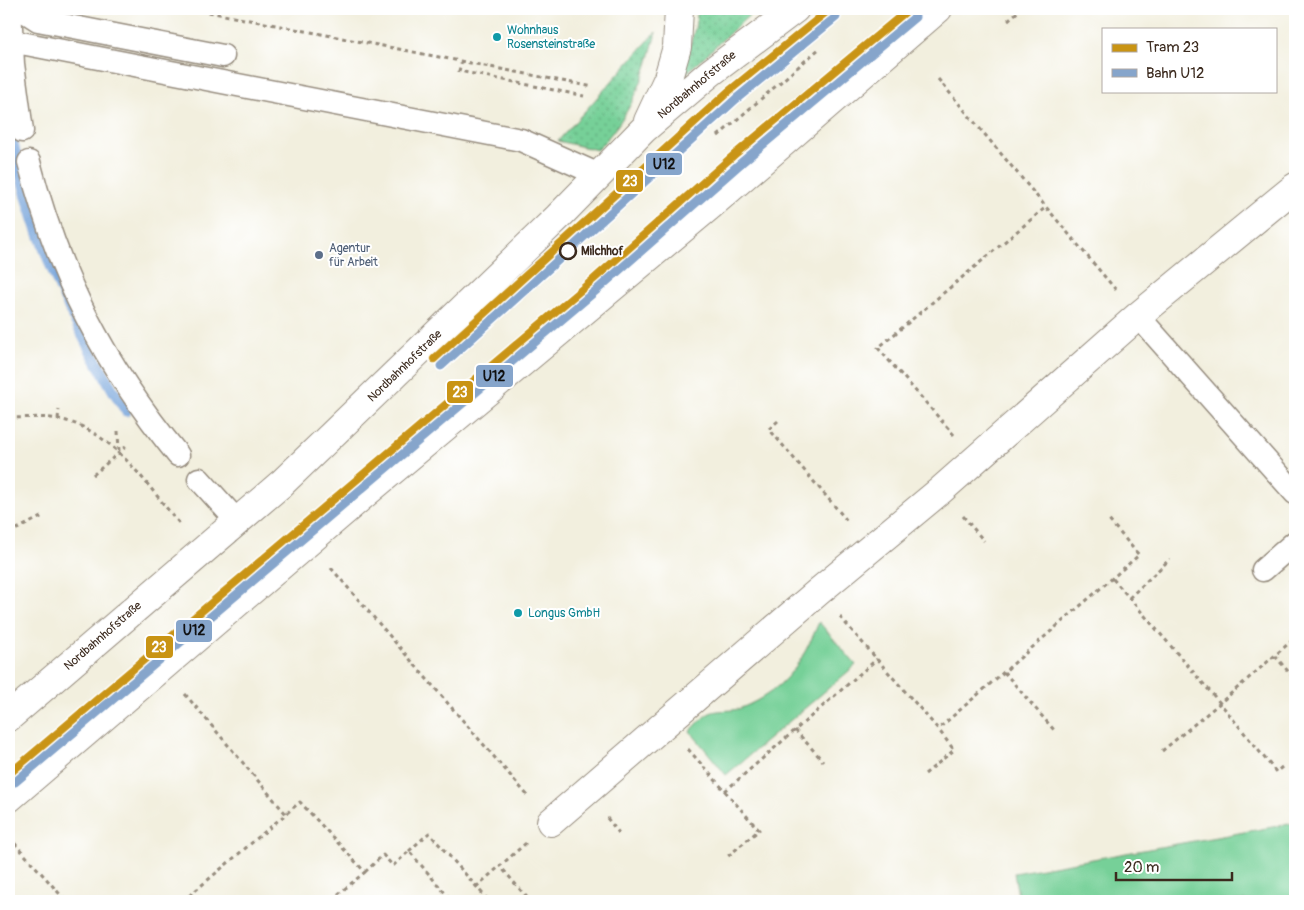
<svg xmlns="http://www.w3.org/2000/svg" width="1304" height="910" font-family="Pangolin,sans-serif">
  <style>
    .grass { fill: url(#grass-dots); stroke: #587d5b }
    .park { fill: #76d098; stroke: #587d5b }
    .lines { fill: none; stroke-linecap: round; stroke-linejoin: round }
    .stream { stroke: #6e9fd8; stroke-width: 11 }
    .lane-casing { stroke: #968c7e; stroke-width: 25 }
    .street-casing { stroke: #968c7e; stroke-width: 30 }
    .path { stroke: #968c7e; stroke-width: 3; stroke-dasharray: 4 4; stroke-linecap: butt }
    .lane { stroke: #fff; stroke-width: 22 }
    .street { stroke: #fff; stroke-width: 28 }
    .rail-1-casing { stroke: #fff; stroke-width: 12 }
    .rail-1 { stroke: #86a5cb; stroke-width: 9 }
    .tram-1-casing { stroke: #fff; stroke-width: 11 }
    .tram-1 { stroke: #c99414; stroke-width: 8 }
    .culture-dot { fill: #0f9aa8; stroke: #fff; stroke-width: 2 }
    .stop-dot { fill: #fff; stroke: #3b2a1e; stroke-width: 2.5 }
    .service-dot { fill: #5c6f8a; stroke: #fff; stroke-width: 2 }
    .labels { text-anchor: middle; dominant-baseline: central; stroke-width: 4; stroke-linejoin: round; paint-order: stroke }
    .culture-label { font-size: 12px; fill: #0d838f; stroke: #fff; text-anchor: start }
    .street-label { font-size: 12px; fill: #3b2a1e; stroke: #fff }
    .service-label { font-size: 12px; fill: #4e5e75; stroke: #fff; text-anchor: start }
    .stop-label { font-size: 12px; font-weight: bold; fill: #3b2a1e; stroke: #fff; text-anchor: start }
    .line-badge { stroke: #fff; stroke-width: 2 }
    .badge-label { font-size: 14px; text-anchor: middle; font-weight: bold; fill: #fff }
    .pale-badge-label { font-size: 14px; text-anchor: middle; font-weight: bold; fill: #111 }
  </style>
  <defs>
    <pattern id="grass-dots" width="8" height="8" patternUnits="userSpaceOnUse" patternTransform="scale(1.25)"><rect width="8" height="8" fill="#76d098"/><path d="M2 2h.1M6 6h.1" fill="none" stroke="#62a97b" stroke-width="1.8" stroke-linecap="round"/></pattern>
  </defs>
  <rect width="100%" height="100%" fill="#fff"/>
  <filter id="ink" filterUnits="userSpaceOnUse"><feTurbulence type="fractalNoise" baseFrequency=".02" numOctaves="2"/><feDisplacementMap in="SourceGraphic" scale="10" xChannelSelector="R" yChannelSelector="G"/><feConvolveMatrix kernelMatrix="1 2 1 2 8 2 1 2 1" color-interpolation-filters="sRGB"/></filter>
  <filter id="wash" filterUnits="userSpaceOnUse"><feTurbulence type="fractalNoise" baseFrequency=".0096" numOctaves="4" result="noise"/><feDisplacementMap in="SourceGraphic" scale="20" xChannelSelector="R" yChannelSelector="G"/><feGaussianBlur stdDeviation="1.12" result="paint"/><feColorMatrix in="noise" values="0 0 0 0 0 0 0 0 0 0 0 0 0 0 0 0 0 1.4 0 .05"/><feComposite in="paint" operator="in"/></filter>
  <g filter="url(#wash)">
    <rect width="100%" height="100%" fill="#f2efde"/>
    <path class="grass" d="M 698,9 L 756,9 L 680,79 L 695,28 Z
      M 656,32 C 644,81 632,113 597,150 L 558,141 Z"/>
    <path class="park" d="M 819,622 L 856,665 L 726,775 L 690,731 C 696,726 703,716 710,713 C 719,709 731,712 741,708 C 784,691 802,663 819,622 Z
      M 1295,823 L 1295,895 L 1261,901 L 1019,901 L 1014,873 Z"/>
    <g class="lines">
      <path class="stream" d="M 9,123 C 29,228 69,322 126,411"/>
    </g>
  </g>
  <g filter="url(#ink)">
    <g class="lines">
      <defs>
        <path id="lane" d="M 10,9 L 13,64 L 22,131
          M 21,9 L 38,20 L 223,56
          M 11,41 L 521,140 L 599,175
          M 29,162 C 59,277 103,363 178,455
          M 1138,316 L 1295,493
          M 199,479 L 237,521
          M 1263,570 L 1295,542"/>
        <path id="street" d="M 648,121 L 668,78 L 677,47 L 679,9
          M 9,717 L 282,483 L 558,217 L 644,129 L 710,73 L 795,9
          M 9,798 L 362,496 L 711,205 L 938,9
          M 551,822 L 818,592 L 941,490 L 1138,316 L 1295,187"/>
      </defs>
      <use href="#lane" class="lane-casing"/>
      <use href="#street" class="street-casing"/>
      <path class="path" d="M 193,9 L 593,87
        M 1008,20 L 1021,9
        M 462,60 L 459,71 L 584,96
        M 938,79 L 1116,290
        M 718,136 L 820,48
        M 9,418 C 25,418 43,416 58,419 C 113,429 146,485 180,524
        M 58,419 L 59,410
        M 778,421 L 769,429 L 849,523
        M 118,431 L 119,452
        M 954,435 L 878,348 L 1046,207
        M 93,475 L 129,444
        M 963,516 L 984,541
        M 9,533 L 43,516
        M 331,568 L 528,796
        M 1113,579 L 1220,703 L 1295,638
        M 1129,598 L 1170,559
        M 840,617 L 938,729 L 1139,555 L 1108,519
        M 1275,656 L 1293,677
        M 1004,672 L 1054,730
        M 185,694 L 286,814
        M 795,730 L 823,761
        M 688,749 L 759,830 L 727,857
        M 1162,751 L 1220,703 L 1276,772 L 1282,767
        M 925,774 L 954,750 L 938,729
        M 725,791 L 877,659
        M 607,818 L 619,833
        M 9,837 L 66,901
        M 526,843 L 500,866 L 530,901
        M 409,851 L 429,833 L 489,901
        M 365,872 L 383,855 L 393,866 L 409,851 L 452,901
        M 476,887 L 500,866
        M 183,901 L 300,802 L 365,872 L 330,901"/>
      <use href="#lane" class="lane"/>
      <use href="#street" class="street"/>
      <defs>
        <path id="rail-1" d="M 441,366 L 736,99 L 836,17
          M 15,782 L 600,287 L 741,163 L 915,17"/>
      </defs>
      <use href="#rail-1" class="rail-1-casing"/>
      <use href="#rail-1" class="rail-1"/>
      <defs>
        <path id="tram-1" d="M 434,359 L 729,91 L 830,9
          M 9,774 L 594,279 L 734,155 L 909,9"/>
      </defs>
      <use href="#tram-1" class="tram-1-casing"/>
      <use href="#tram-1" class="tram-1"/>
    </g>
  </g>
  <g class="culture-dot">
    <circle cx="497" cy="37" r="5"/>
    <circle cx="518" cy="613" r="5"/>
  </g>
  <circle class="stop-dot" cx="568" cy="251" r="8"/>
  <circle class="service-dot" cx="319" cy="255" r="5"/>
  <g class="labels">
    <g class="culture-label">
      <text x="507" y="30">Wohnhaus<tspan x="507" dy="14">Rosensteinstraße</tspan></text>
      <text x="528" y="613">Longus GmbH</text>
    </g>
    <g class="street-label">
      <text transform="translate(697 85) rotate(-40)">Nordbahnhofstraße</text>
      <text transform="translate(405 366) rotate(-44)">Nordbahnhofstraße</text>
      <text transform="translate(103 636) rotate(-41)">Nordbahnhofstraße</text>
    </g>
    <g class="service-label">
      <text x="329" y="248">Agentur<tspan x="329" dy="14">für Arbeit</tspan></text>
    </g>
    <g class="stop-label">
      <text x="581" y="251">Milchhof</text>
    </g>
  </g>
  <g class="line-badge">
    <rect x="645" y="152" width="38" height="24" rx="5" fill="#86a5cb"/>
    <rect x="615" y="169" width="29" height="24" rx="5" fill="#c99414"/>
    <rect x="475" y="364" width="39" height="24" rx="5" fill="#86a5cb"/>
    <rect x="446" y="380" width="28" height="24" rx="5" fill="#c99414"/>
    <rect x="175" y="619" width="38" height="24" rx="5" fill="#86a5cb"/>
    <rect x="145" y="635" width="29" height="24" rx="5" fill="#c99414"/>
  </g>
  <g class="badge-label">
    <text x="630" y="186">23</text>
    <text x="460" y="397">23</text>
    <text x="159" y="652">23</text>
  </g>
  <g class="pale-badge-label">
    <text x="664" y="169">U12</text>
    <text x="494" y="381">U12</text>
    <text x="194" y="635">U12</text>
  </g>
  <rect width="1304" height="910" fill="none" stroke="#fff" stroke-width="30"/>
  <rect x="1102" y="28" width="175" height="65" fill="#ffffff" stroke="#b1aaa5"/>
  <rect x="1112" y="44" width="25" height="8" fill="#c99414" stroke="#b1aaa5"/>
  <text x="1146" y="52" font-size="15" fill="#3b2a1e">Tram 23</text>
  <rect x="1112" y="69" width="25" height="8" fill="#86a5cb" stroke="#b1aaa5"/>
  <text x="1146" y="78" font-size="15" fill="#3b2a1e">Bahn U12</text>
  <path d="M1116 872v8h116v-8" fill="none" stroke="#3b2a1e" stroke-width="2.5"/>
  <text x="1124" y="872" font-size="15" fill="#3b2a1e" stroke="#ffffff" stroke-width="4" paint-order="stroke">20 m</text>
</svg>
